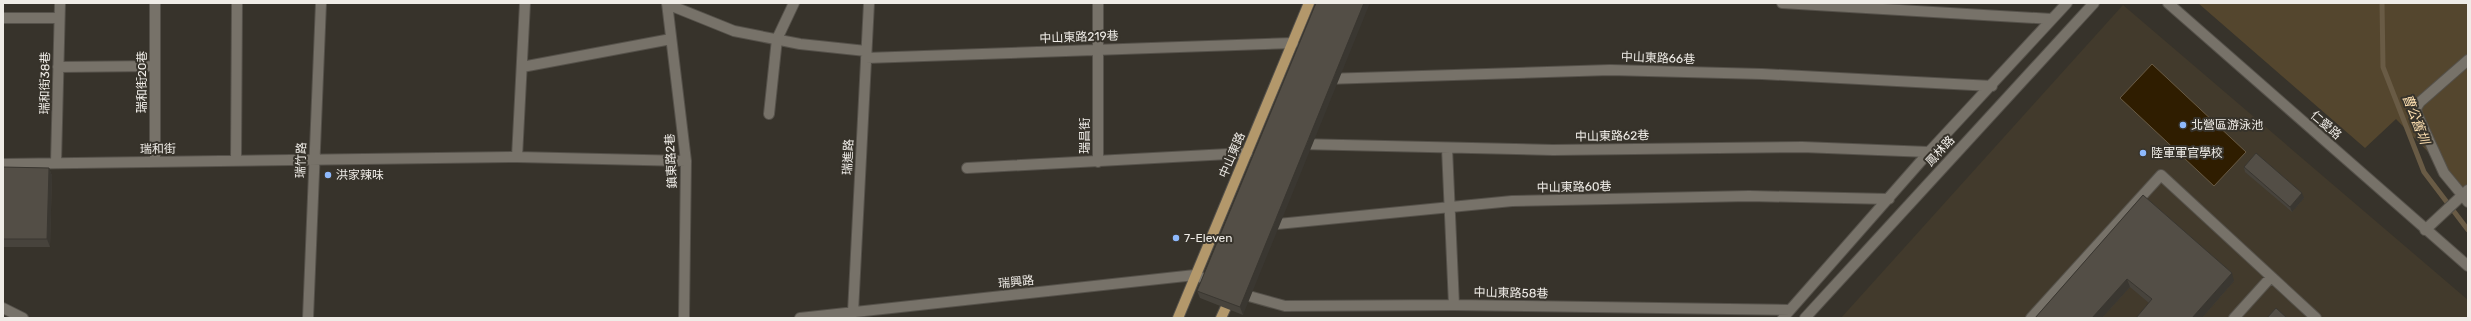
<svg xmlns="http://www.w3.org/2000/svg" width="2471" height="321" font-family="Rubik,'Noto Sans TC',sans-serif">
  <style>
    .built { fill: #423a2c }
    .green { fill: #54462e }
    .water { fill: #2f1d00; stroke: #695b45 }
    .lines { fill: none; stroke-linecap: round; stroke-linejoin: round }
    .stream { stroke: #695b45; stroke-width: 5 }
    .minor-casing { stroke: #55514a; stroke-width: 12 }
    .major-casing { stroke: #55514a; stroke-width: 12 }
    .minor { stroke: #777269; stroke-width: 10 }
    .major { stroke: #b3986b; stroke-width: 10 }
    .wall { fill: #47433c }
    .shaded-wall { fill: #3a3731 }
    .building { fill: #534e46; stroke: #3a3731 }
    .poi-dot { fill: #8eb9fc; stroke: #37332b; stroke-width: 1.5 }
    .labels { text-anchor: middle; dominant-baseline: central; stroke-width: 4; stroke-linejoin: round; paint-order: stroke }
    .street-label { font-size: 12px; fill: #efece7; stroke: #37332b }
    .poi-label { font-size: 12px; fill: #efece7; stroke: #37332b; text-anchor: start }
    .water-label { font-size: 13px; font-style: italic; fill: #fddfb0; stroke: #37332b }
  </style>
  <rect width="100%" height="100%" fill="#37332b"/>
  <path class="built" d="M 2123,5 L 2468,300 L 2468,318 L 1841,318 Z"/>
  <path class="green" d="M 2198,3 L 2468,3 L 2468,193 L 2396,119 L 2365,148 Z"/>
  <path class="water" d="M 2152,64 L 2246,152 L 2214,186 L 2120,98 Z"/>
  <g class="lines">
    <path class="stream" d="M 2382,3 L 2383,67 L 2424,172 L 2468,230"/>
    <defs>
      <path id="minor" d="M 155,3 L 155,161
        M 667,3 L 686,161 L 684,318
        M 1098,3 L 1098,162
        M 1782,3 L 2052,19
        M 2168,3 L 2468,266
        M 667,4 L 734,31 L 800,44 L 866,51
        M 3,18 L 59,18
        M 866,58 L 1293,43
        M 2468,60 L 2420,102 L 2416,108 L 2417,114 L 2444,173 L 2468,202
        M 58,67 L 155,66
        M 522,67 L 671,39
        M 1325,79 L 1610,70 L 1762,74 L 1992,86
        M 769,114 L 777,39 L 794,3
        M 1299,144 L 1553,150 L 1802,147 L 1929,152
        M 1447,148 L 1454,305
        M 517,157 L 525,3
        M 236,161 L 237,3
        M 56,163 L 60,3
        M 3,164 L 517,157 L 686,161
        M 967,168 L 1247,153
        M 1267,225 L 1512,201 L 1749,196 L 1889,199
        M 2425,230 L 2468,190
        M 1238,293 L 1285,306 L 1454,305 L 1790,310
        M 3,308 L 23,318
        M 853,312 L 869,3
        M 308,318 L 321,3
        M 800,318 L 1195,275 L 1214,283
        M 1783,318 L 1929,152 L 2067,3
        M 1805,318 L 2094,3
        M 2031,318 L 2161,175 L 2316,318
        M 2234,318 L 2271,277"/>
      <path id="major" d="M 1178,318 L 1309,3
        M 1221,318 L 1231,296"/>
    </defs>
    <use href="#minor" class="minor-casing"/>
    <use href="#major" class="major-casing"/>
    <use href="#minor" class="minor"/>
    <use href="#major" class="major"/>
  </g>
  <path class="wall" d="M 1316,3 L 1243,315 L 1200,298 L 1197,291 Z
    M 3,167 L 49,168 L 52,176 L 50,247 L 3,247 Z
    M 2244,167 L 2304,198 L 2292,212 L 2245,172 Z
    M 2143,195 L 2234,281 L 2202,318 L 2136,318 L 2149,303 L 2130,287 L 2102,318 L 2035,318 Z"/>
  <path class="shaded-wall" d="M 1364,3 L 1370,3 L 1243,315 L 1240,307 Z
    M 49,168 L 52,176 L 50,247 L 47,239 Z
    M 2302,193 L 2304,198 L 2292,212 L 2290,207 Z
    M 2232,273 L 2234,281 L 2202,318 L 2192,318 Z
    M 2127,279 L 2130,287 L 2102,318 L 2092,318 Z"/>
  <path class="building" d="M 1316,3 L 1364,3 L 1240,307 L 1197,291 Z
    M 2256,153 L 2302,193 L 2290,207 L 2244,167 Z
    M 3,167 L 49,168 L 47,239 L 3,239 Z
    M 2143,195 L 2232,273 L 2192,318 L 2136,318 L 2152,299 L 2127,279 L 2092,318 L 2035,318 Z
    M 2276,308 L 2287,318 L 2267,318 Z"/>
  <g class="poi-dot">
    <circle cx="2183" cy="125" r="4"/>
    <circle cx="2143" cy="153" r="4"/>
    <circle cx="328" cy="175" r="4"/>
    <circle cx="1176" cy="238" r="4"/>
  </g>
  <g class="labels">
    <g class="street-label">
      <text transform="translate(1079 37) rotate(-2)">中山東路219巷</text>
      <text transform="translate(1658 58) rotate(2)">中山東路66巷</text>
      <text transform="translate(142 82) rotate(-90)">瑞和街20巷</text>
      <text transform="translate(45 83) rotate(-89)">瑞和街38巷</text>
      <text transform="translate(2326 125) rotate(41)">仁愛路</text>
      <text transform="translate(1085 136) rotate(-90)">瑞昌街</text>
      <text transform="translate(1612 136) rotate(-1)">中山東路62巷</text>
      <text transform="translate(158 149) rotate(-1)">瑞和街</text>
      <text transform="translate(1940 151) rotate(-47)">鳳林路</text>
      <text transform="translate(1232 155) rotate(-67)">中山東路</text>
      <text transform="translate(848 157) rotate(-87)">瑞進路</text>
      <text transform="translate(301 160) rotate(-88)">瑞竹路</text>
      <text transform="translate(671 161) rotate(-93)">鎮東路2巷</text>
      <text transform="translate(1574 187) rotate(-1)">中山東路60巷</text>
      <text transform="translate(1016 282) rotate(-6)">瑞興路</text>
      <text transform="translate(1511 293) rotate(1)">中山東路58巷</text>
    </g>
    <g class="poi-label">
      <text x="2191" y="125">北營區游泳池</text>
      <text x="2151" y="153">陸軍軍官學校</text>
      <text x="336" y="175">洪家辣味</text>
      <text x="1184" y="238">7-Eleven</text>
    </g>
    <g class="water-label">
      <text transform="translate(2416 119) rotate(69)">曹公舊圳</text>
    </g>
  </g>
  <rect width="2471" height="321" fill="none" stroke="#efece7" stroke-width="8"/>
</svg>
